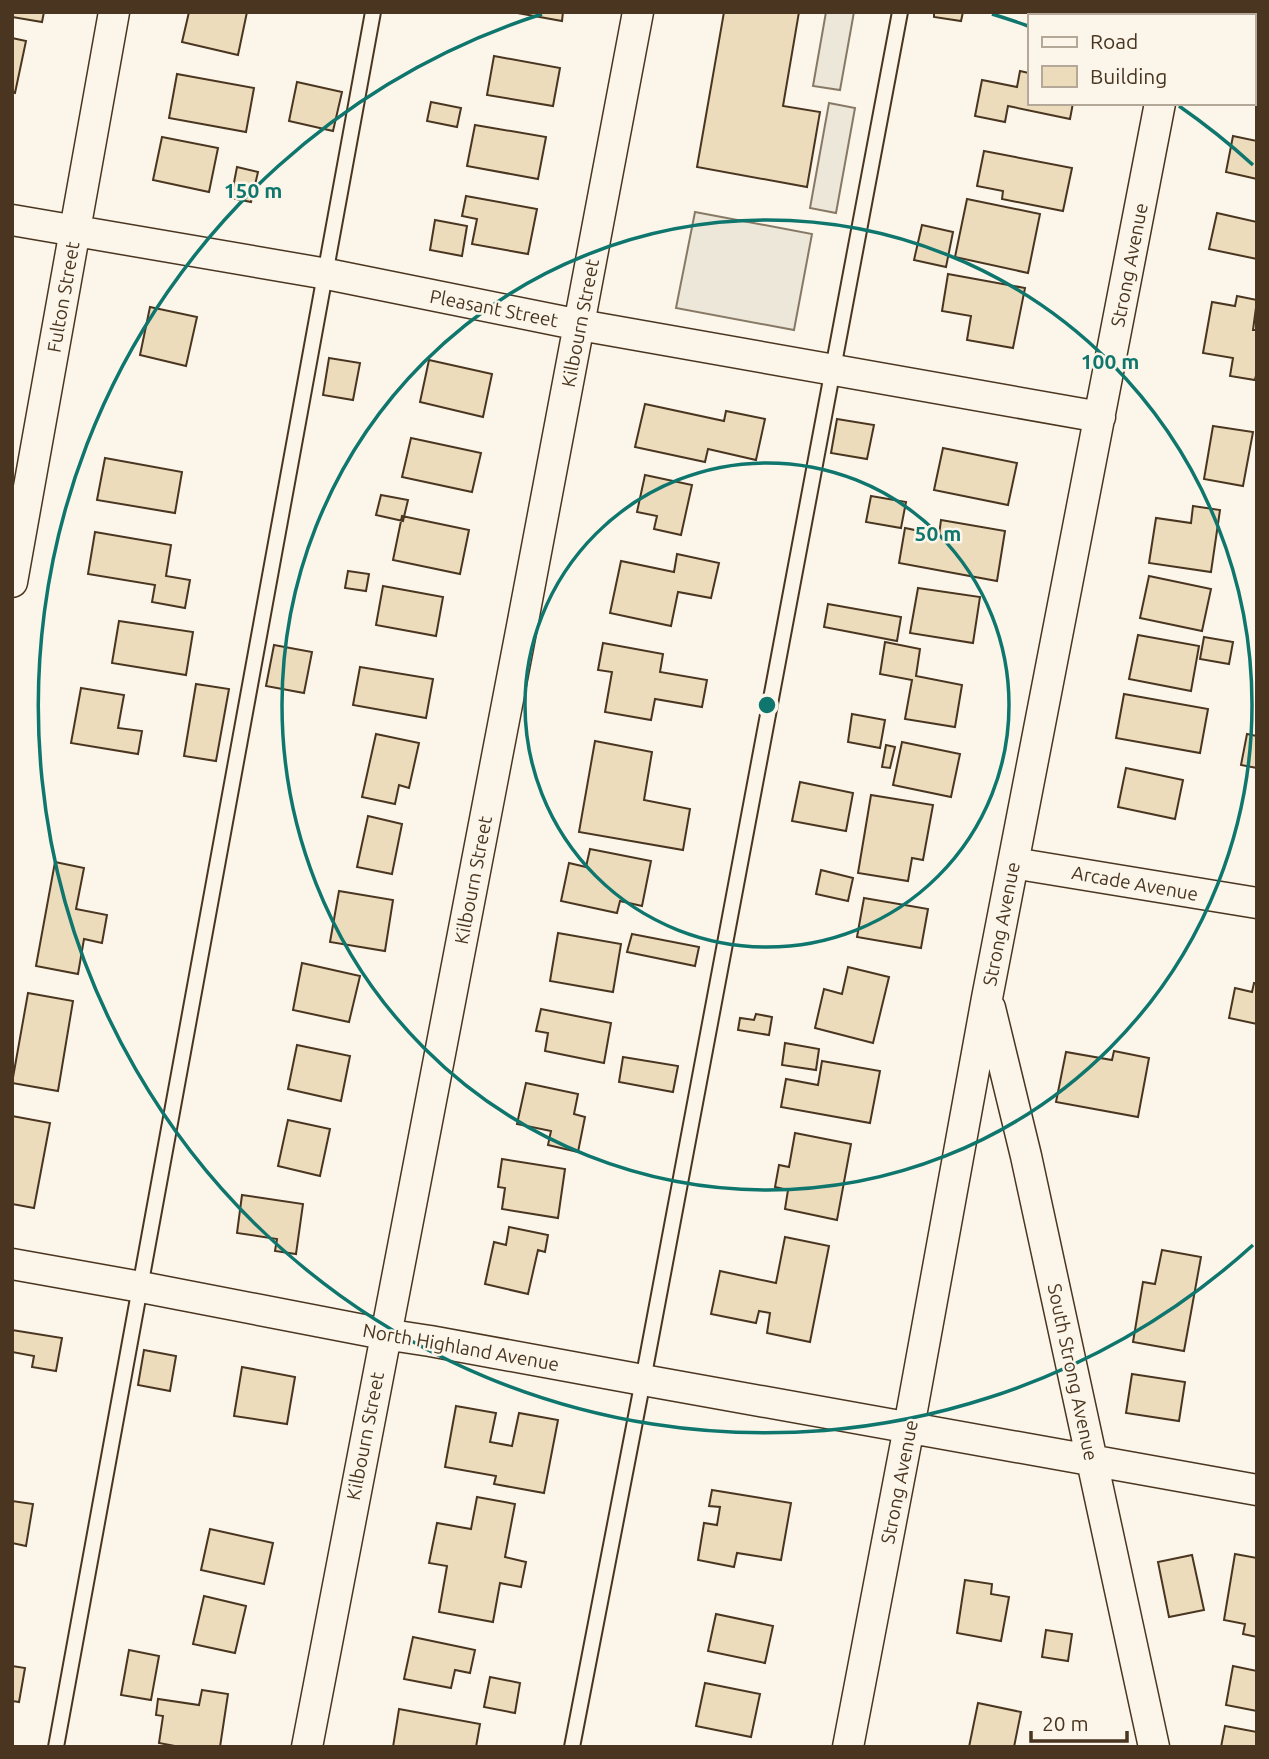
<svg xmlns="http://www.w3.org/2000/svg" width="1269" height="1759" font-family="Ubuntu,sans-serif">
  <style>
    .parking { fill: #ede7d9; stroke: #887966; stroke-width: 2 }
    .building { fill: #ecdcbc; stroke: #4a3520; stroke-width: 2 }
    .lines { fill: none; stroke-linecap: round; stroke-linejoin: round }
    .lane-casing { stroke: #4a3520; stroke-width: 18 }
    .street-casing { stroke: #4a3520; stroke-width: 33 }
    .lane { stroke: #fbf6e9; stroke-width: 14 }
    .street { stroke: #fbf6e9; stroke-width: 30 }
    .ring { fill: none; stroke: #0f766e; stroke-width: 3.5 }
    .labels { text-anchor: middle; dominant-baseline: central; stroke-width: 5; stroke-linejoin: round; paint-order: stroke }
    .street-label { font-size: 19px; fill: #4a3520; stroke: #fbf6e9 }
    .centre { fill: #0f766e; stroke: #fbf6e9; stroke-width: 3.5 }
    .ring-label { font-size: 21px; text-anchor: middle; font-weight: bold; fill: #0f766e; stroke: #fbf6e9; stroke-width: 5; stroke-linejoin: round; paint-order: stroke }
  </style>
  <rect width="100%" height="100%" fill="#fbf6e9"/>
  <path class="parking" d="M 826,12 L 854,12 L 840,90 L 813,86 Z
    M 829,103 L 855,108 L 836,213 L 810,208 Z
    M 695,212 L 812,234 L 794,330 L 676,308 Z"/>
  <path class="building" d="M 12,12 L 44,12 L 42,22 L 12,17 Z
    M 189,12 L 247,12 L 238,55 L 182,42 Z
    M 512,12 L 563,12 L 562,21 Z
    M 724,12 L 799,12 L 783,106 L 820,112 L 807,187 L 697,167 Z
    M 934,12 L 963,12 L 961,21 L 934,17 Z
    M 1037,12 L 1087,12 L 1086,16 L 1037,16 Z
    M 12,38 L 26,41 L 15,93 L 12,92 Z
    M 1253,48 L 1257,48 L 1257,87 L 1253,86 Z
    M 494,56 L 560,68 L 553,106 L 487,95 Z
    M 1020,71 L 1029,73 L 1029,103 L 1073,103 L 1070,119 L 1008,106 L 1005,122 L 975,116 L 982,80 L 1017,87 Z
    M 177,74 L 254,88 L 246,132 L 169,118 Z
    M 297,82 L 342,92 L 333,131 L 289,121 Z
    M 431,102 L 461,108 L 457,127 L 427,121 Z
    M 475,125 L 546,137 L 538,179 L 467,166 Z
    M 1233,136 L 1257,141 L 1257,179 L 1226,172 Z
    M 162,137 L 218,148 L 209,192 L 153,180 Z
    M 984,151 L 1072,168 L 1063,211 L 1002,199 L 1003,191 L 977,186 Z
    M 237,167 L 258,172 L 251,202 L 231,198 Z
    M 466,196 L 537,209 L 528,254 L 472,244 L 477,219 L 462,216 Z
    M 967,199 L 1040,214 L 1028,273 L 955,257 Z
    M 1217,213 L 1257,222 L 1257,259 L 1209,249 Z
    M 435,220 L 467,226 L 462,256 L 430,250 Z
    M 922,225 L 953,232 L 946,267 L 914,260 Z
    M 948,274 L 1025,288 L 1013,348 L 967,340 L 971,316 L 942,311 Z
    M 1237,296 L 1257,300 L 1253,330 L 1257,330 L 1257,371 L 1255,380 L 1230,376 L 1233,358 L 1203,353 L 1212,302 L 1235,306 Z
    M 150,307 L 197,317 L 186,366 L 140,355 Z
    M 329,358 L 360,363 L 353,400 L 323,395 Z
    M 429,360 L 492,374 L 483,417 L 420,402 Z
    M 645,404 L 724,421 L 726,411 L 765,419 L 756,460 L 708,449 L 705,462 L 635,447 Z
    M 837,419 L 874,425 L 867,459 L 831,453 Z
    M 1213,426 L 1253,432 L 1243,486 L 1204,479 Z
    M 411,438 L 481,453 L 472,492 L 402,477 Z
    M 943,448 L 1017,463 L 1008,505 L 934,490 Z
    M 105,458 L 182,472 L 175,513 L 97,500 Z
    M 645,475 L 692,485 L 681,535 L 654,529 L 657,516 L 637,512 Z
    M 381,495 L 408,500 L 403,521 L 376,515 Z
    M 871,496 L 906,502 L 901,528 L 866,522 Z
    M 1193,506 L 1220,510 L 1211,572 L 1149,563 L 1156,518 L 1191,523 Z
    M 402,516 L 469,530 L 460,574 L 393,560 Z
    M 941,520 L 1005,531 L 997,581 L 899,563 L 905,528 L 939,535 Z
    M 95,532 L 171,545 L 166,576 L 190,580 L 185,608 L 152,602 L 155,585 L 88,574 Z
    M 677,554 L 719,563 L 711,598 L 678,592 L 671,626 L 610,613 L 621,561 L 674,572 Z
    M 348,571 L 369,574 L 366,591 L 345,588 Z
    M 1149,576 L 1211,589 L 1202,631 L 1140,618 Z
    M 383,586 L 443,597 L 436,636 L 376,625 Z
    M 918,588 L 980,597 L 973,643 L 910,633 Z
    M 828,604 L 901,617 L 897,641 L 824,627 Z
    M 119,621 L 193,632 L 186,675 L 112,663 Z
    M 1138,635 L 1199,646 L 1191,691 L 1129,679 Z
    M 1204,637 L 1233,642 L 1229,664 L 1200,659 Z
    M 885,642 L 920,649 L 916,676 L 962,685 L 955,727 L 905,719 L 912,680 L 880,674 Z
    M 603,643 L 663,654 L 660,672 L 707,680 L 702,707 L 655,699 L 651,720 L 605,712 L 612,672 L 598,670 Z
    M 274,645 L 312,652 L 304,693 L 266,686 Z
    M 360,667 L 433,679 L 426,718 L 353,705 Z
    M 196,684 L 229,689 L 216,761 L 184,756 Z
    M 81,688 L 124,695 L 118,728 L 142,731 L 138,754 L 71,743 Z
    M 1124,694 L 1208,709 L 1200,753 L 1116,738 Z
    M 852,714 L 885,720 L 880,748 L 848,742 Z
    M 376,734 L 419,743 L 409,788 L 399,785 L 395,804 L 362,797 Z
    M 1247,734 L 1257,736 L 1257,768 L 1241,765 Z
    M 595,741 L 652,752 L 644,800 L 690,809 L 683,850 L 579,832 Z
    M 902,742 L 960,754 L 951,797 L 893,785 Z
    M 886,745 L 895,747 L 890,768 L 882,767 Z
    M 1126,768 L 1183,780 L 1175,819 L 1118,807 Z
    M 800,782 L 853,793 L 846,831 L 792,821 Z
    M 871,795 L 933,805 L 923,860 L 912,858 L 908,881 L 858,873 Z
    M 368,816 L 402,824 L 392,874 L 357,867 Z
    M 590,849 L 651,861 L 642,906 L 620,901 L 617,913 L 561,901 L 569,863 L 586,867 Z
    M 55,862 L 84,868 L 76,909 L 107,915 L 102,943 L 84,939 L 78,974 L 36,966 Z
    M 821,870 L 853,878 L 848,901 L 816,894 Z
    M 339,891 L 393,900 L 385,951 L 330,942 Z
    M 864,898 L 928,909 L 921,948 L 857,937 Z
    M 558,933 L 621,944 L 613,992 L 550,981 Z
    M 632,934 L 699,947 L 695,966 L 627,952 Z
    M 302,963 L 360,976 L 349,1022 L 293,1010 Z
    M 848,967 L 889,977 L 873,1043 L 815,1028 L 824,989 L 842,994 Z
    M 1254,983 L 1257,984 L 1257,1024 L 1229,1018 L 1235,988 L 1252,992 Z
    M 28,993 L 73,1001 L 58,1091 L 12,1083 Z
    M 541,1009 L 611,1023 L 604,1063 L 545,1051 L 548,1033 L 536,1031 Z
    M 756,1014 L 772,1017 L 769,1035 L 738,1030 L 740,1018 L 754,1020 Z
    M 785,1043 L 819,1049 L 816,1070 L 782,1065 Z
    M 297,1045 L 350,1056 L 341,1101 L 288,1089 Z
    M 1114,1051 L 1149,1058 L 1138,1117 L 1056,1102 L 1066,1052 L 1112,1060 Z
    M 623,1057 L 678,1066 L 673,1092 L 619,1082 Z
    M 822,1061 L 880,1071 L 870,1123 L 781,1107 L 786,1079 L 818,1085 Z
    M 526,1083 L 578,1094 L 574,1114 L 585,1117 L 578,1152 L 548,1145 L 551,1131 L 517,1124 Z
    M 12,1116 L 50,1123 L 34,1208 L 12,1204 Z
    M 288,1120 L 330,1129 L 320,1176 L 278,1166 Z
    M 795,1133 L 851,1144 L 837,1220 L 785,1209 L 788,1190 L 775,1187 L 779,1165 L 789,1167 Z
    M 502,1159 L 565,1169 L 558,1218 L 502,1209 L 505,1188 L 498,1187 Z
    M 242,1195 L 303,1204 L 296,1254 L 275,1251 L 277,1239 L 237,1233 Z
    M 509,1227 L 548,1235 L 545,1252 L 538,1250 L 528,1294 L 485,1284 L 494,1242 L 506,1245 Z
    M 785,1237 L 829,1246 L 810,1342 L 767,1333 L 770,1313 L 759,1311 L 756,1323 L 711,1314 L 720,1271 L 776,1283 Z
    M 1162,1250 L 1201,1257 L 1184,1351 L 1133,1342 L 1143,1282 L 1155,1284 Z
    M 12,1330 L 62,1338 L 56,1371 L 32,1367 L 34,1356 L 12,1352 Z
    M 144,1350 L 176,1356 L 170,1391 L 138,1385 Z
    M 242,1367 L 295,1377 L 287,1424 L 234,1416 Z
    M 1132,1374 L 1185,1382 L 1179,1421 L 1126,1413 Z
    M 456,1406 L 496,1413 L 490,1442 L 512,1446 L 519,1413 L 558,1420 L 544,1493 L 494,1484 L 496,1476 L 445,1467 Z
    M 712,1490 L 791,1503 L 781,1560 L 737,1553 L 734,1567 L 698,1560 L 704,1523 L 717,1525 L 720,1507 L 709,1506 Z
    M 477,1497 L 515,1504 L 505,1557 L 526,1562 L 521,1587 L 500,1583 L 493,1622 L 439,1612 L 447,1566 L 429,1563 L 437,1523 L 471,1529 Z
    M 12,1501 L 33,1504 L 26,1546 L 12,1543 Z
    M 210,1529 L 273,1543 L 264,1584 L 201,1570 Z
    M 1235,1554 L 1257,1558 L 1257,1637 L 1243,1634 L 1245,1624 L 1224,1620 Z
    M 1192,1555 L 1204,1610 L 1169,1617 L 1158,1562 Z
    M 965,1580 L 992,1584 L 991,1594 L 1009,1597 L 1001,1641 L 957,1633 Z
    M 204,1596 L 246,1606 L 235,1653 L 193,1644 Z
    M 716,1614 L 773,1626 L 765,1663 L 708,1651 Z
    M 1046,1630 L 1072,1634 L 1068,1661 L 1042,1657 Z
    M 413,1637 L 475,1650 L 470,1673 L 455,1670 L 451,1688 L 404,1679 Z
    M 129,1650 L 159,1656 L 151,1700 L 121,1695 Z
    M 12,1666 L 25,1668 L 19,1702 L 12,1701 Z
    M 1233,1666 L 1257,1671 L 1257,1711 L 1226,1705 Z
    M 490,1677 L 520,1683 L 515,1713 L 484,1707 Z
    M 705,1683 L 760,1694 L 751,1737 L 696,1726 Z
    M 202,1690 L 228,1694 L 220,1747 L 180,1747 L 159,1743 L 163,1716 L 156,1715 L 158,1699 L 199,1705 Z
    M 978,1703 L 1021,1712 L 1014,1747 L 969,1747 Z
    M 399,1709 L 480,1724 L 476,1747 L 393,1747 Z
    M 1225,1726 L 1257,1732 L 1257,1747 L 1221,1747 Z"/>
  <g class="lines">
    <defs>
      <path id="lane" d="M 56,1747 L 373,12
        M 572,1747 L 643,1380 L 900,12"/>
      <path id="street" d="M 1177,16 L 1178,12
        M 12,220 L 327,274 L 580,325 L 1100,417
        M 12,582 L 114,12
        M 1013,863 L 1257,903
        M 990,1008 L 1026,1156 L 1154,1747
        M 12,1264 L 141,1287 L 384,1334 L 430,1341 L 643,1380 L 1257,1490
        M 307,1747 C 416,1168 531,591 638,12
        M 848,1747 L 909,1427 L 987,998 L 1160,103"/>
    </defs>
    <use href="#lane" class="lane-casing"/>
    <use href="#street" class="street-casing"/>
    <use href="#lane" class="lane"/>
    <use href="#street" class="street"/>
  </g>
  <g class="ring">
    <circle cx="767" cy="705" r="242"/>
    <circle cx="767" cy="705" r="485"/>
    <path d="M1253 1245A727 727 0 1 1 542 14M992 14A727 727 0 0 1 1028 26M1179 106A727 727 0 0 1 1253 165"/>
  </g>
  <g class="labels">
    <g class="street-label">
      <text transform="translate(1129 265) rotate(-79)">Strong Avenue</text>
      <text transform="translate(63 297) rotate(-80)">Fulton Street</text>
      <text transform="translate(494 308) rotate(11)">Pleasant Street</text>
      <text transform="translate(580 323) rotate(-79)">Kilbourn Street</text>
      <text transform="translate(473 880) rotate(-79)">Kilbourn Street</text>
      <text transform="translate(1135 883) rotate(10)">Arcade Avenue</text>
      <text transform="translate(1001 924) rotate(-79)">Strong Avenue</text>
      <text transform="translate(461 1347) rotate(10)">North Highland Avenue</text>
      <text transform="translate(1073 1372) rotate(78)">South Strong Avenue</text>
      <text transform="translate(365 1436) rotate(-79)">Kilbourn Street</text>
      <text transform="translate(899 1482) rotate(-79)">Strong Avenue</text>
    </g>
  </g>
  <circle cx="767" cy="705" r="10" class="centre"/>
  <g class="ring-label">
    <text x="253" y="198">150 m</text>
    <text x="1110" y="369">100 m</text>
    <text x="938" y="541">50 m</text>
  </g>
  <rect width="1269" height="1759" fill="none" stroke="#4a3520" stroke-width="28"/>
  <rect x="1028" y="14" width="228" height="91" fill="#fbf6e9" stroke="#b4a999" stroke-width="2"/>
  <rect x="1042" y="37" width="35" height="10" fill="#fbf6e9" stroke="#b4a999" stroke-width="2"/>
  <text x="1090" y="49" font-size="21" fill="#4a3520">Road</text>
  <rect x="1042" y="66" width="35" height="21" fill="#ecdcbc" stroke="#b4a999" stroke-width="2"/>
  <text x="1090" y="84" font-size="21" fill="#4a3520">Building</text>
  <path d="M1031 1731v10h96v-10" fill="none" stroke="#4a3520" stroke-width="3.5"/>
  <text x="1042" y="1731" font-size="21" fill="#4a3520" stroke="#fbf6e9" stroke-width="5" paint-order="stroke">20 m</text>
</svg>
